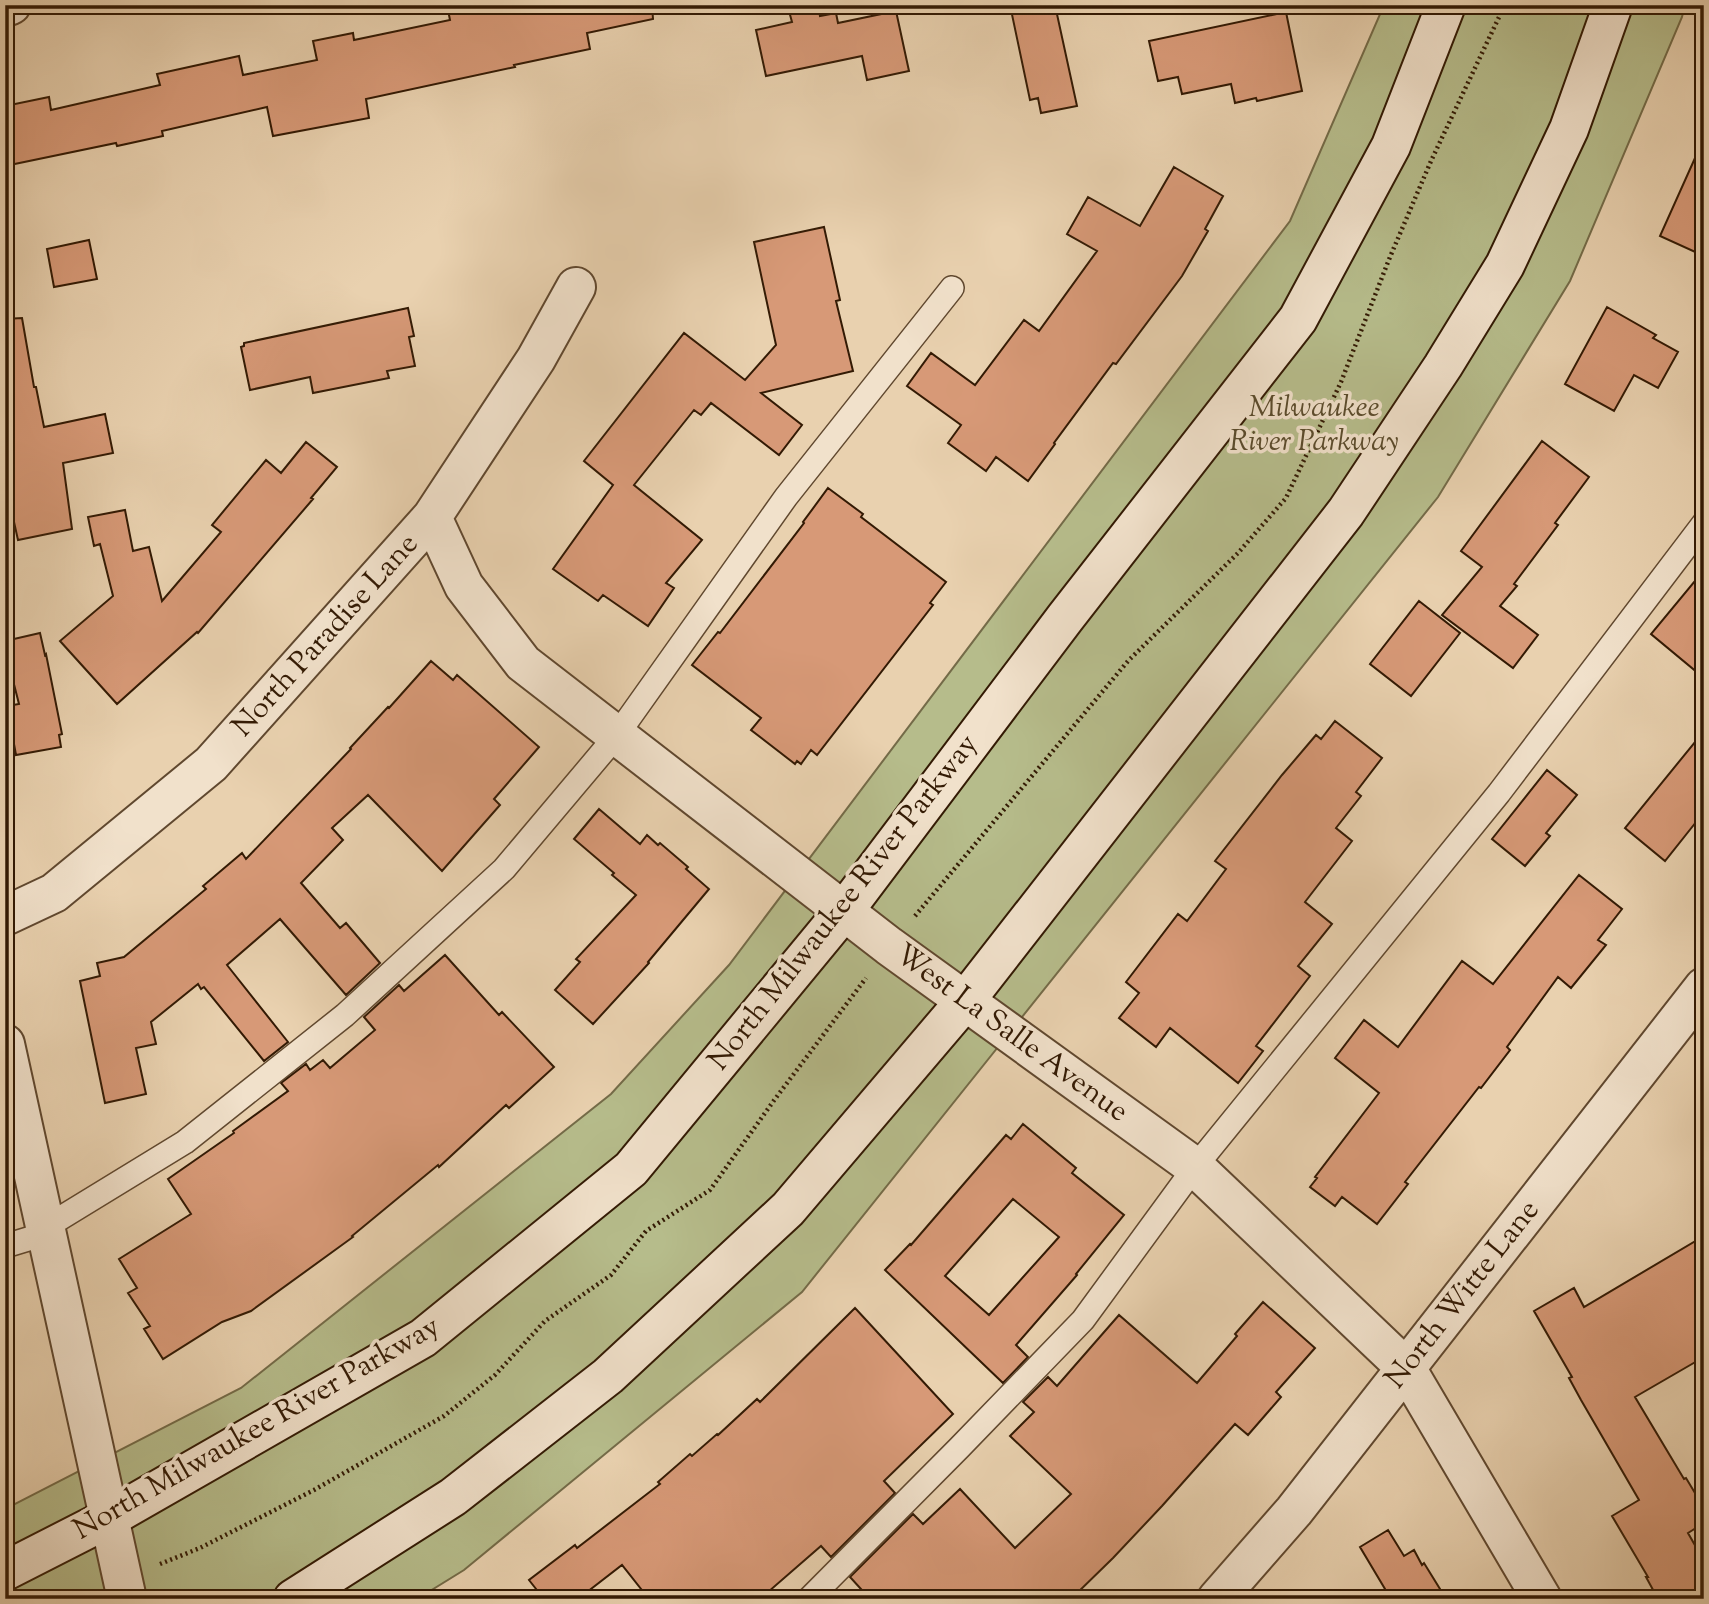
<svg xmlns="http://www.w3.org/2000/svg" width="1709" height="1604" font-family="'Sorts Mill Goudy',serif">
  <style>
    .green { fill: #b6bc8b; stroke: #746b48; stroke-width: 2 }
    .building { fill: #d79977; stroke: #331a04; stroke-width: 2; fill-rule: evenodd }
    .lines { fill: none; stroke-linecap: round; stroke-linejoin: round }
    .lane-casing { stroke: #60482f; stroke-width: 26 }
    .street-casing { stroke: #60482f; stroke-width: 42 }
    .secondary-casing { stroke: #331a04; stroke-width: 42 }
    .path { stroke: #331a04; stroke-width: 4.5; stroke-dasharray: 2 3.5; stroke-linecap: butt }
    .lane { stroke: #f1e1cb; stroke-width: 23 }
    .street { stroke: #f1e1cb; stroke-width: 38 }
    .secondary { stroke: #f1e1cb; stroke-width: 38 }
    .labels { text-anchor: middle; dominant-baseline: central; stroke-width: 7; stroke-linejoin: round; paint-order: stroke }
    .park-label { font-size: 30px; font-style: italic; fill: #5a4b2c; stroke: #f1e1cb }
    .street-label { font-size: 30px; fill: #331a04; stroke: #f1e1cb }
  </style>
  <rect width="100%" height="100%" fill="#e9d1af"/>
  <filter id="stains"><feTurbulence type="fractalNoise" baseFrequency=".00286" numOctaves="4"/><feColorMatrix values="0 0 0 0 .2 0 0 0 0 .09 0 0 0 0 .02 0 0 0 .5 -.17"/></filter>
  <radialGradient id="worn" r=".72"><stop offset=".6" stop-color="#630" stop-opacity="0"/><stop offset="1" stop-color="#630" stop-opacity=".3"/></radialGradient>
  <path class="green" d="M 1384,5 L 1685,5 L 1682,17 L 1570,281 L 1438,497 L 802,1292 L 464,1570 L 417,1599 L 5,1599 L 5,1509 L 241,1388 L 611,1094 L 729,965 L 1290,221 Z"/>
  <path class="building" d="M 469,5 L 652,5 L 653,19 L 587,33 L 590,49 L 514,65 L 515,67 L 366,99 L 369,118 L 273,136 L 267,107 L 162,131 L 163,136 L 117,146 L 116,143 L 5,166 L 5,106 L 49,97 L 51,110 L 160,85 L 157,74 L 239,56 L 243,75 L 317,60 L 313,41 L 353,33 L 354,40 L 450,20 L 448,10 Z
    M 816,5 L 818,5 L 820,16 L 836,13 L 838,23 L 896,11 L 909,71 L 867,80 L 862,56 L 766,76 L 756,30 L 792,22 L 789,11 Z
    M 1010,5 L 1055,5 L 1077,106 L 1041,113 L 1038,98 L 1030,100 Z
    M 1286,12 L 1302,91 L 1257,101 L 1256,98 L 1235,103 L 1231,84 L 1182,94 L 1178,77 L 1158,81 L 1149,41 Z
    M 1704,138 L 1704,256 L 1660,236 Z
    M 1174,167 L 1223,196 L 1205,229 L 1208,231 L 1182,276 L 1116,364 L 1113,363 L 1054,443 L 1055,444 L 1028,481 L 996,457 L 986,471 L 948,443 L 961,425 L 907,386 L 931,353 L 975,385 L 1024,320 L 1039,331 L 1097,251 L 1067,234 L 1088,197 L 1140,226 Z
    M 824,227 L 840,300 L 836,301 L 853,371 L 761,393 L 802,425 L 779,455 L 711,403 L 701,415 L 694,410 L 634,485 L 702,540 L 666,583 L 674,588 L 648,626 L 603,595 L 598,601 L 553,569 L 613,485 L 584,461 L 684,333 L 745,380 L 776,345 L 754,242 Z
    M 89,240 L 97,279 L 54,287 L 47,249 Z
    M 1607,307 L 1656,335 L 1653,338 L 1678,352 L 1658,388 L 1634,375 L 1614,411 L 1565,384 Z
    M 408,308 L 414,336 L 409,337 L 415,366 L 387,371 L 389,378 L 313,393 L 310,377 L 250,390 L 241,347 L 244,346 L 244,343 Z
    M 22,318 L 34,387 L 36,387 L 44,427 L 105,414 L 113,453 L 63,463 L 72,529 L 18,540 L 14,522 L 5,524 L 5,319 Z
    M 1542,441 L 1589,477 L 1555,523 L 1558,525 L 1514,584 L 1517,586 L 1500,606 L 1538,635 L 1513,668 L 1442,615 L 1482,567 L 1461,551 Z
    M 306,442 L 337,467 L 311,498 L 313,499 L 198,633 L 197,632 L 117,704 L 60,641 L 113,596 L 100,544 L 94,546 L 88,517 L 125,510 L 133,551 L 149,547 L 162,601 L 221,532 L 212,525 L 266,460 L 281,473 Z
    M 828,488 L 863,514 L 861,517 L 946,582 L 930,603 L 933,605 L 817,755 L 811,750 L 801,764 L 797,761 L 795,764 L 751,730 L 761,718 L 692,665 L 718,632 L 720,633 L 804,523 L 803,522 Z
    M 1704,570 L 1704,678 L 1651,634 Z
    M 1419,601 L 1460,633 L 1411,696 L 1370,664 Z
    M 40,633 L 45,655 L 46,654 L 62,734 L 59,735 L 61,747 L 16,755 L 7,706 L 19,704 L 5,649 L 5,641 Z
    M 431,661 L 453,680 L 457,675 L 539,747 L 494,799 L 500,805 L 442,871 L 368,795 L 332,828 L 343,840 L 301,883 L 340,928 L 346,923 L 380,963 L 346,995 L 280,919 L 227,965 L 288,1042 L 264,1061 L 204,987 L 201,989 L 198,984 L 151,1022 L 156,1044 L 136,1048 L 146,1094 L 105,1103 L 80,981 L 100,976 L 97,963 L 124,957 L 206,889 L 203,886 L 242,853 L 246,859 L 351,749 L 350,748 L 388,707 L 389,708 Z
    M 1335,721 L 1382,758 L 1356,792 L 1361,796 L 1336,828 L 1352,841 L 1305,902 L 1332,924 L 1298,966 L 1310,976 L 1256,1046 L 1263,1051 L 1238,1083 L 1170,1028 L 1156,1047 L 1119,1018 L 1139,993 L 1126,982 L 1178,914 L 1187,921 L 1226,869 L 1215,861 L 1282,775 L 1316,735 L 1321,739 Z
    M 1704,731 L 1704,812 L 1665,861 L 1625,828 Z
    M 1547,770 L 1577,795 L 1546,833 L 1550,836 L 1525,866 L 1492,839 Z
    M 599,809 L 640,844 L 647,835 L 658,845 L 660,843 L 688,867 L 686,869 L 709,889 L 648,962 L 649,963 L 593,1024 L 555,990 L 580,962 L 576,959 L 636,895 L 612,875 L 614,873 L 574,839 Z
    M 1579,875 L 1622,909 L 1598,940 L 1606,945 L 1571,988 L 1558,977 L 1507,1047 L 1510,1050 L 1481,1088 L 1479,1087 L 1405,1182 L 1408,1184 L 1377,1224 L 1342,1197 L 1335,1206 L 1310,1187 L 1317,1178 L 1315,1177 L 1379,1093 L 1335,1058 L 1364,1020 L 1398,1047 L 1462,961 L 1493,984 Z
    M 445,955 L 499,1015 L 502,1012 L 554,1067 L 509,1108 L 506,1105 L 439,1167 L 438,1165 L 352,1236 L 353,1237 L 251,1311 L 222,1322 L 163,1359 L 144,1329 L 150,1326 L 128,1293 L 137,1288 L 119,1259 L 191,1214 L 168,1179 L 234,1133 L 233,1131 L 288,1091 L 281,1083 L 306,1064 L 310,1070 L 323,1060 L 330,1068 L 375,1030 L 364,1017 L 399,985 L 404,991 Z
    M 1023,1124 L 1076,1168 L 1072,1173 L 1124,1215 L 1076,1274 L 1077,1275 L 1016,1345 L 1028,1357 L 1003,1383 L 885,1270 L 910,1244 L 911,1245 L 1006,1135 L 1011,1139 ZM 1013,1199 L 1059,1237 L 989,1315 L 945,1276 Z
    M 1704,1236 L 1704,1357 L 1635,1397 L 1684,1479 L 1686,1478 L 1704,1508 L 1704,1523 L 1688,1533 L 1704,1561 L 1704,1599 L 1658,1599 L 1646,1577 L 1648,1577 L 1612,1516 L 1639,1500 L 1581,1400 L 1569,1378 L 1572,1377 L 1534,1311 L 1574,1288 L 1584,1307 Z
    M 1263,1302 L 1315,1348 L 1276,1392 L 1281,1397 L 1248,1435 L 1235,1424 L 1162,1506 L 1113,1558 L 1071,1599 L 870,1599 L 850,1577 L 913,1514 L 923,1524 L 960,1489 L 1015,1548 L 1071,1494 L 1010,1436 L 1034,1412 L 1023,1402 L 1048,1377 L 1057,1386 L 1119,1315 L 1197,1383 L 1237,1336 L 1235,1334 Z
    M 855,1308 L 953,1414 L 884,1481 L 895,1493 L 831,1557 L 821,1546 L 760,1599 L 649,1599 L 622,1565 L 578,1599 L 544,1599 L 529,1580 L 575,1545 L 577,1548 L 660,1484 L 658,1482 L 690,1454 L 692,1456 L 717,1434 L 718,1435 L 757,1399 L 760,1402 Z
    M 1388,1530 L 1404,1556 L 1414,1550 L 1422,1565 L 1424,1563 L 1440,1589 L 1437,1591 L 1441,1599 L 1370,1599 L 1385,1589 L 1360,1547 Z"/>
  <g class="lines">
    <defs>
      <path id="lane" d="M 46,1227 L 185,1142 L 345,1015 L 504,869 L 617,735 L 786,497 L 952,288
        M 5,1246 L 48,1233
        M 809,1599 L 959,1448 L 1083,1320 L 1195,1167 L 1499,793 L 1704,523"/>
      <path id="street" d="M 5,7 L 11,5
        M 432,517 L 464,586 L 523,663 L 889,946 L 1195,1167 L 1406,1368 L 1542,1599
        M 5,916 L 54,893 L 211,764 L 432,517 L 536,359 L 576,287
        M 5,1044 L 127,1599
        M 1217,1599 L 1294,1511 L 1704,987"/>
      <path id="secondary" d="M 5,1571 L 109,1518 L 423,1338 L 631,1169 L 844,911 L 1065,618 L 1298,319 L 1391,146 L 1446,5
        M 293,1599 L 453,1497 L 608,1376 L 788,1209 L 965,1001 L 1346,512 L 1443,366 L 1505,265 L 1569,129 L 1613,5"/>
    </defs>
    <use href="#lane" class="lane-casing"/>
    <use href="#street" class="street-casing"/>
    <use href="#secondary" class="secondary-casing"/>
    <path class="path" d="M 915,916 L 1128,661 L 1238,553 L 1286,498 L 1341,382 L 1390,257 L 1431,161 L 1500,15 L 1503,5
      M 160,1564 L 200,1548 L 314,1490 L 444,1416 L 495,1375 L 545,1321 L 611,1275 L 646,1231 L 710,1190 L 775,1099 L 866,978"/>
    <use href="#lane" class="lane"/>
    <use href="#street" class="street"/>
    <use href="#secondary" class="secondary"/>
  </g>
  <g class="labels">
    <g class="park-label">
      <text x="1314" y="408">Milwaukee<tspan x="1314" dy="34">River Parkway</tspan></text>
    </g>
    <g class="street-label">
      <text transform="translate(326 636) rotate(-48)">North Paradise Lane</text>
      <text transform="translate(844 903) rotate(-52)">North Milwaukee River Parkway</text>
      <text transform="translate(1011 1034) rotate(36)">West La Salle Avenue</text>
      <text transform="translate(1463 1295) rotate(-52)">North Witte Lane</text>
      <text transform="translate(257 1429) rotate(-30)">North Milwaukee River Parkway</text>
    </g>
  </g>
  <rect width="1709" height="1604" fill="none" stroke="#e9d1af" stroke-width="28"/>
  <rect x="7" y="7" width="1695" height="1590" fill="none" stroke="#331a04" stroke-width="3.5"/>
  <rect x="14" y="14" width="1681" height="1576" fill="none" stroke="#331a04" stroke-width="2"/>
  <rect width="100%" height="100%" filter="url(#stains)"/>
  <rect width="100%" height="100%" fill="url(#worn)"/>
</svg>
